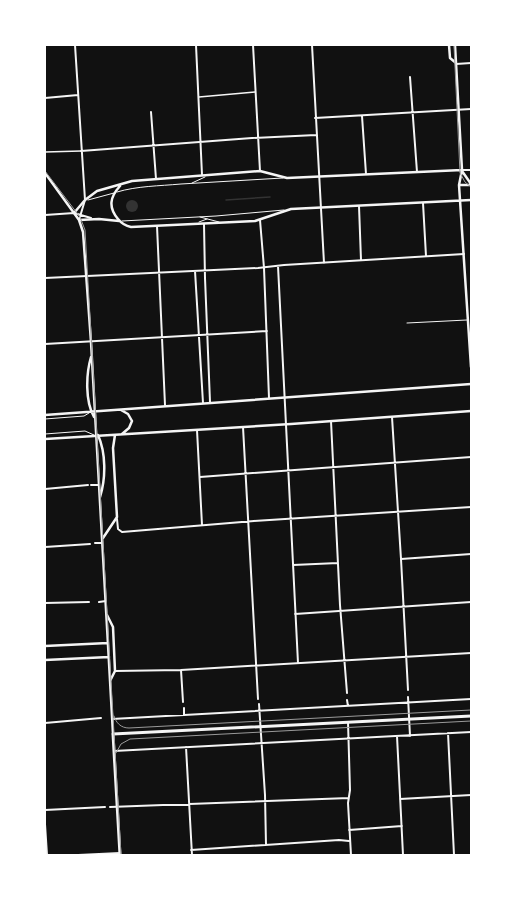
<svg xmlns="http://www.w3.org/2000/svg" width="516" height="900" font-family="'Roboto Condensed',sans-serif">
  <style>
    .water { fill: #333 }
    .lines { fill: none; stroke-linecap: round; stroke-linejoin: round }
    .stream { stroke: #333; stroke-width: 1.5 }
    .service { stroke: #f5f5f5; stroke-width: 1 }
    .pedestrian { stroke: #f5f5f5; stroke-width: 1.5 }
    .minor { stroke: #f5f5f5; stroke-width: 2 }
    .tertiary { stroke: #f5f5f5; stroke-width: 2.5 }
    .secondary { stroke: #f5f5f5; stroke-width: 3 }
    .tram { stroke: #9a9a9a; stroke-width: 1 }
  </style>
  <rect width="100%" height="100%" fill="#111"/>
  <path class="water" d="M126 206a6 6 0 1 1 12 0a6 6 0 1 1-12 0Z"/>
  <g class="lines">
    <path class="stream" d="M 226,200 L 270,197"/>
    <path class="service" d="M 192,183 L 205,177
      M 117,192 C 137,186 159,186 181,184 C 215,182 249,180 283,178
      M 88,200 L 114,193
      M 200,217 L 219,222
      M 122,221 L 216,216 L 284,210
      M 199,222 L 207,219
      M 407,323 L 467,320
      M 45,419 L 84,416 L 89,413
      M 45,434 L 85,431 L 94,435"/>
    <path class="pedestrian" d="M 199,97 L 255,92
      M 45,152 L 81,151"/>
    <path class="minor" d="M 75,45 L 85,200 L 79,220
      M 196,45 L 202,175
      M 253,45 L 260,171
      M 312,45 L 324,263
      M 456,64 L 471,63
      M 410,77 L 417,172
      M 45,98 L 78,95
      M 151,112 L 156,179
      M 362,116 L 366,174
      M 315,118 L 471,109
      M 81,151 L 252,138 L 316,135
      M 462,170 L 471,170
      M 423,203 L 426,256
      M 359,206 L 361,260
      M 45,215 L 74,213 L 91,218
      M 260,220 L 264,268 L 269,398
      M 204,224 L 205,278 L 210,402
      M 157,226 L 165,405
      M 278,266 L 298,663
      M 195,271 L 203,403
      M 45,278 L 258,268 L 284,265 L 464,254
      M 45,344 L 267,331
      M 392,417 L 401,559 L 408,690
      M 331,421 L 340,605 L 347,693
      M 243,427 L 258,699
      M 197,430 L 202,525
      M 200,477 L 471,457
      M 91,485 L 99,485
      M 45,489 L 88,485
      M 117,519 L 118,529 L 122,532 L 254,521 L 471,507
      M 95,543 L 102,543
      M 45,547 L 90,544
      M 401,559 L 471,554
      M 293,565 L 338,563
      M 99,602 L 106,601
      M 45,603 L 89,602
      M 295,614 L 471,602
      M 181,670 L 183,702
      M 115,671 L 181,670 L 471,653
      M 408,697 L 410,736
      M 347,700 L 348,706
      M 259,704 L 265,795 L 266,845
      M 184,708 L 184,715
      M 112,719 L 471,699
      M 348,722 L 350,790 L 348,803 L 351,855
      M 45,723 L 101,718
      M 448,733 L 454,855
      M 397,736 L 403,855
      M 186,747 L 192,855
      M 114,751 L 471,732
      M 400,799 L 471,795
      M 110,807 L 349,798
      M 45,810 L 105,807
      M 45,824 L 47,855
      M 349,830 L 402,826
      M 191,850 L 339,840 L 349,841
      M 78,855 L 120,853"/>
    <path class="tertiary" d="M 449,45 L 450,58 L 456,63
      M 455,45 L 462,170 L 459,185 L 471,367
      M 462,171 L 471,184
      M 45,173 L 79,220 L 83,232 L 91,342 L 113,734
      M 460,185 L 471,185
      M 120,186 C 110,197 108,207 118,219 C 122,224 126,226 131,227 L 255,221 L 291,209 L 471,200
      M 74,213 L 85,200 L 97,191 L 132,181 L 260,171 L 287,178 L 462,170
      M 79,220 L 99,219 L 119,221
      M 91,357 C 86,374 85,401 94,417
      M 121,410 L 128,414 L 132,421 L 129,428 L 122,434
      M 45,415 L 471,384
      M 98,435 C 106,453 106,478 100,497
      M 45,439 L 291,424 L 471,411
      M 103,538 L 117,517 L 113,448 L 115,435
      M 107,615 L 113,627 L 115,671 L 110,681
      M 45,646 L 108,643
      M 45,660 L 109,657"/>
    <path class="secondary" d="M 120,855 L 113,734 L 471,716"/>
    <path class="tram" d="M 454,45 L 460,173 L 465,182 L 471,187
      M 45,171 L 80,217 L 85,230 L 121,855
      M 114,716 C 116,723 121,728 129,728 L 471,710
      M 116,753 L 121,744 L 130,739 L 471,721"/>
  </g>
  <rect width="516" height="900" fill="none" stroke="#ffffff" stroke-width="92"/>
</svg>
